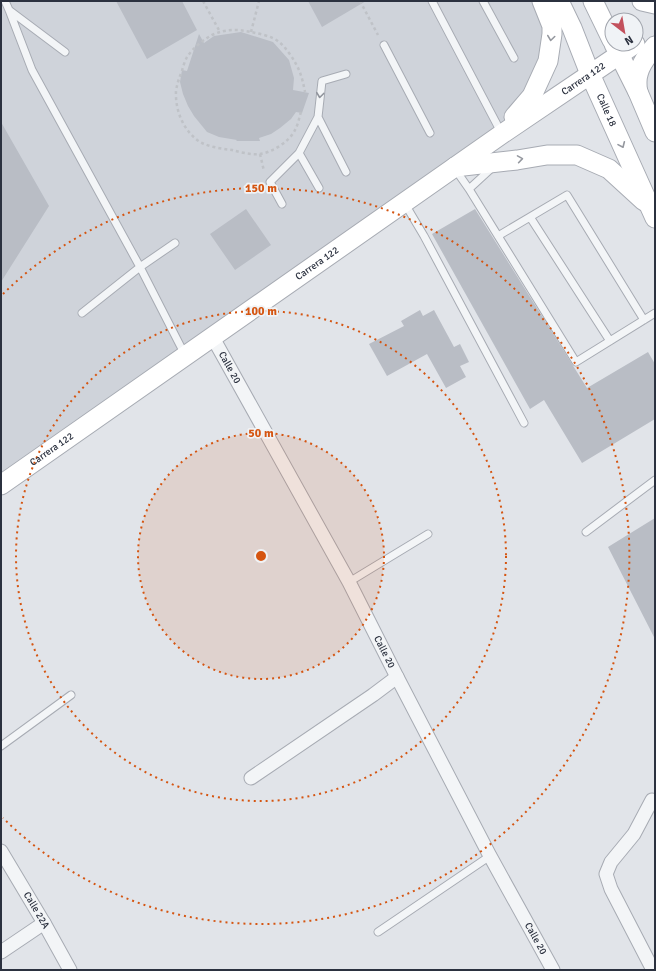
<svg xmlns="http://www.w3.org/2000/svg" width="656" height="971" font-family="Signika,sans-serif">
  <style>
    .built { fill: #cfd3da }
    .building { fill: #b9bdc5 }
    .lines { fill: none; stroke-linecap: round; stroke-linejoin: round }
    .lane-casing { stroke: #a7abb3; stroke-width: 9 }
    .street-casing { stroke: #a7abb3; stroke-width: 15 }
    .secondary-casing { stroke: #a7abb3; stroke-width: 21 }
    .path { stroke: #bfc2c7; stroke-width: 2.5; stroke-dasharray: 3 3; stroke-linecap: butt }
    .lane { stroke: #f3f5f7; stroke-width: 7 }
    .street { stroke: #f3f5f7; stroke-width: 13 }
    .secondary { stroke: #fff; stroke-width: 19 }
    .oneway { stroke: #95989f }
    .oneway2 { stroke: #8f939b }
    .ring { fill: none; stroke: #d55511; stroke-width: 2; stroke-dasharray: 2 4 }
    .labels { text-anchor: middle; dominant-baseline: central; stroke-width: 3.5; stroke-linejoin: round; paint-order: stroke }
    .street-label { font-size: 10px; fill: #2b313f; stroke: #f0f3f6 }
    .centre { fill: #d55511; stroke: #f0f3f6; stroke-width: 2 }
    .ring-label { font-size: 12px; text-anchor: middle; font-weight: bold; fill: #d55511; stroke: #f0f3f6; stroke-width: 3.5; stroke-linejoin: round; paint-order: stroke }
  </style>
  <rect width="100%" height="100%" fill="#e1e4e9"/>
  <path class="built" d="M 1,1 L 542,1 L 548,61 L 502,134 L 1,485 Z"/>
  <path class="building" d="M 116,1 L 182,1 L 197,30 L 147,59 Z
    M 308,1 L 366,1 L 322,27 Z
    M 241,32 L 273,42 L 289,60 L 294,78 L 293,90 L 309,93 L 302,113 L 296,112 L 291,119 L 280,128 L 271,134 L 259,138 L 260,141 L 236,141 L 237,140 L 219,137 L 207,132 L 194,116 L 188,106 L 183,94 L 180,82 L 182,70 L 187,71 L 199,34 L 204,43 L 214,36 Z
    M 1,122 L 49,206 L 1,282 Z
    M 246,209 L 271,245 L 235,270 L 210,234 Z
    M 475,209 L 587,388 L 648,352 L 655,364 L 655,419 L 582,463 L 544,400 L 530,409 L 432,234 Z
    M 420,310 L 423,316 L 434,310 L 454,347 L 460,344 L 469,362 L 460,366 L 466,377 L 446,388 L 427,354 L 387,376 L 369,344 L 404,326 L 401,321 Z
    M 655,518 L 655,639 L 608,547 Z"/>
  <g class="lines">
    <defs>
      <path id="lane" d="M 5,1 L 9,10 L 32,70 L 140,267 L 185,355
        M 432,1 L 502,134
        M 483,1 L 514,58
        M 9,10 L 65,52
        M 384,45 L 430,133
        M 318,117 L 346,172
        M 299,153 L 319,188
        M 455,169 L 469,189 L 576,362 L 655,313
        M 469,189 L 494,166
        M 282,204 L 270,182 L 299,153 L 318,117 L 322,81 L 346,74
        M 405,204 L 424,236 L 524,423
        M 530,217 L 610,341
        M 498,236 L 567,195 L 644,320
        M 82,313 L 140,267 L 175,243
        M 586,532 L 655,480
        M 349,582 L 428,534
        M 1,746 L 71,695
        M 378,932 L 490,856"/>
      <g id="street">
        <path id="s1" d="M 212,336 L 349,582 L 397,677 L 490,856 L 553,970"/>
        <path d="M 251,778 L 373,695 L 397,677"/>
        <path d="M 652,800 L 634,834 L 611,862 L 606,874 L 611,889 L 653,970"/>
        <path id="s2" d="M 1,851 L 44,923 L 70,970"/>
        <path d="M 1,952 L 44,923"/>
      </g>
      <g id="secondary">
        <path id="s3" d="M 559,1 L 572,28 L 590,74 L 655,218"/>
        <path d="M 593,1 L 612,40"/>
        <path d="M 642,1 L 655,4"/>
        <path d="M 614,44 L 638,92 L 655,132"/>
        <path d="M 638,92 C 637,89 637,85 637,82 C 637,68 647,56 655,46"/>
        <path d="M 514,117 L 532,96 L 548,61 L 552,34 L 552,26 L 542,1"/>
        <path d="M 455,167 L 517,160 L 547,155 L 577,155 L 609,169 L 644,201"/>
        <path id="s4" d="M 1,485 L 502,134 L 635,44"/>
      </g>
    </defs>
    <use href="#lane" class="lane-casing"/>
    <use href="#street" class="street-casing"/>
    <use href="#secondary" class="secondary-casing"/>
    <path class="path" d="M 203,1 L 220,32
      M 360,1 L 378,35
      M 251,32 L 259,1
      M 301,112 C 299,118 298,125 295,130 C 290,141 272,153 259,154 C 250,155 240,152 232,150 C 222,149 211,147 202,143 C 184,133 175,111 176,91 C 177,84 179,78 182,71 C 183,66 185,61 187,57 C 193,48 203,40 212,35 C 225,29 237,29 251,32 C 260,34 272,36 279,42 C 283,45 286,49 289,53 C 299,67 302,76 305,92
      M 260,154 L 264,171"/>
    <use href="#lane" class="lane"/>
    <use href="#street" class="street"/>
    <use href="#secondary" class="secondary"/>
  </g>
  <defs><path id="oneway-chevron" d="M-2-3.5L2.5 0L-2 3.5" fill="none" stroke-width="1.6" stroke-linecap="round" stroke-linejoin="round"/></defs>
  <g class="oneway">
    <use href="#oneway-chevron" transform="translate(551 38) rotate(98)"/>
    <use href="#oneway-chevron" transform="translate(622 145) rotate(66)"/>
    <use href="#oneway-chevron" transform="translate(520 159) rotate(-9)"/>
  </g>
  <use class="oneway2" href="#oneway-chevron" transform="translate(320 95) rotate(97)"/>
  <circle cx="261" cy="556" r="123" fill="#d55511" fill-opacity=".12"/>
  <g class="ring">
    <circle cx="261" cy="556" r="123"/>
    <circle cx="261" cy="556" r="245"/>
    <path d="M3 294A368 368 0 1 1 3 818"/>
  </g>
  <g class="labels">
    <g class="street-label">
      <text stroke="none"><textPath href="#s4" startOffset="710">Carrera 122</textPath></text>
      <text stroke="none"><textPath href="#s3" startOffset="119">Calle 18</textPath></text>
      <text stroke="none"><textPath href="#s4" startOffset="386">Carrera 122</textPath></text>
      <text stroke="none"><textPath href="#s1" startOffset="36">Calle 20</textPath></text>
      <text stroke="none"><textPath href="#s4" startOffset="62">Carrera 122</textPath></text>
      <text stroke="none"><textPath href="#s1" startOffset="360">Calle 20</textPath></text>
      <text stroke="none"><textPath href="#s2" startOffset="69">Calle 22A</textPath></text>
      <text stroke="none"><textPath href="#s1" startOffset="684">Calle 20</textPath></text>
    </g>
  </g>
  <circle cx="261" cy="556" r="6" class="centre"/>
  <g class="ring-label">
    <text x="261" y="192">150 m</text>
    <text x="261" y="315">100 m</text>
    <text x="261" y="437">50 m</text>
  </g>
  <rect width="656" height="971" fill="none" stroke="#2b313f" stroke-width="4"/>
  <g transform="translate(624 32) rotate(149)"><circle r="19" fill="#f0f3f6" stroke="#a1a5ad"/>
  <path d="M0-3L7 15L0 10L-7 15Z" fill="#c3515d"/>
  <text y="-6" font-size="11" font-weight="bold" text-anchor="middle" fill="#2b313f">N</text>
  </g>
</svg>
